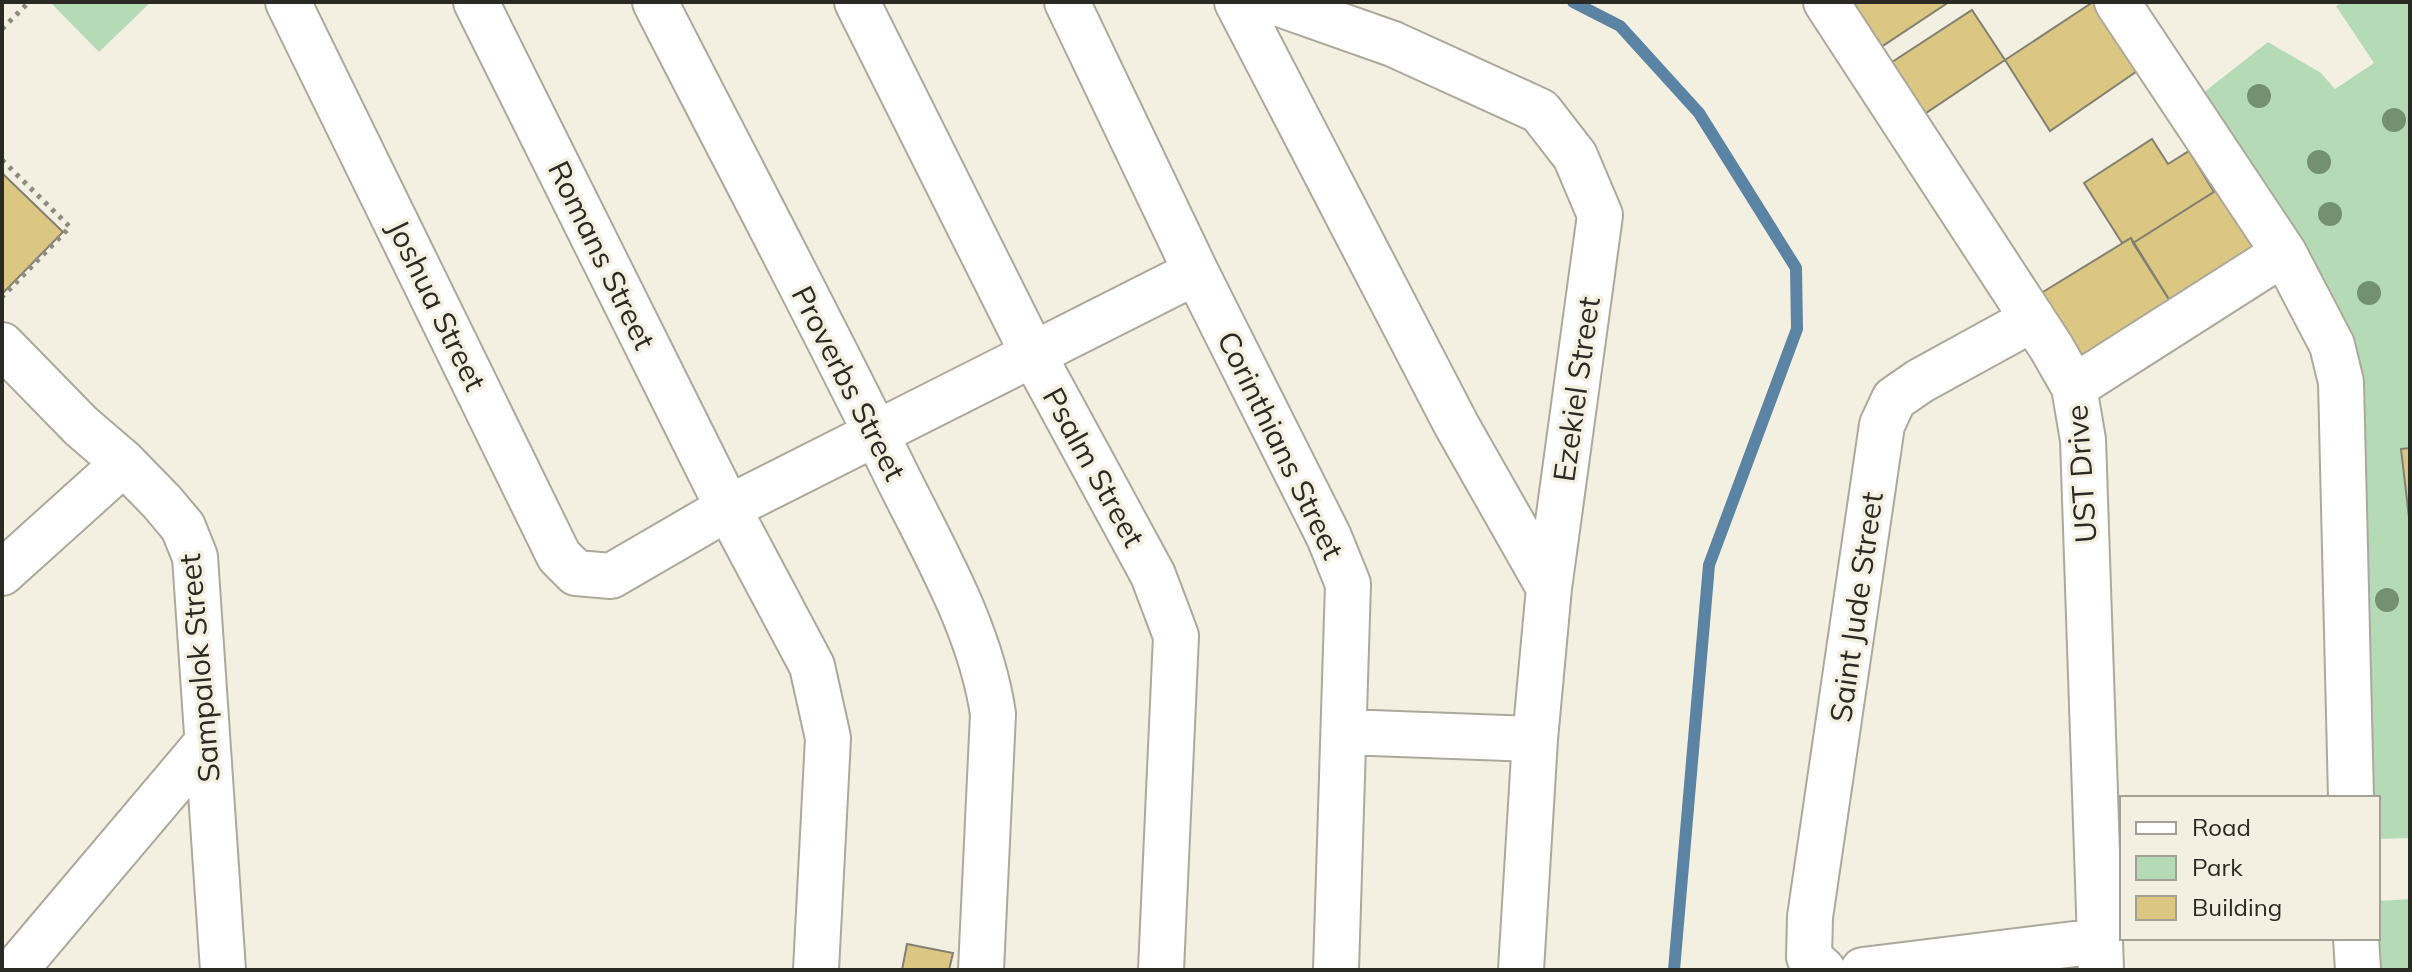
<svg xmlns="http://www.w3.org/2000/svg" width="2412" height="972" font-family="Mulish,sans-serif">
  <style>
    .green { fill: #b5dbb6 }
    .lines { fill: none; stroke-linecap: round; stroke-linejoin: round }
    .stream { stroke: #5b83a3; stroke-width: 12 }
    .building { fill: #dbc781; stroke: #837f73; stroke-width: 2 }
    .minor-casing { stroke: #aca89b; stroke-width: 48 }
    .path { stroke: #8e8b81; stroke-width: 5; stroke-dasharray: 4 6; stroke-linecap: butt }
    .minor { stroke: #fff; stroke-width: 44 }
    .tree { fill: #739170 }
    .labels { text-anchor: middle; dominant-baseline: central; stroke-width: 7; stroke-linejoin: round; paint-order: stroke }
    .street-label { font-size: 30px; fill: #2b2924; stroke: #f4f0e1 }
  </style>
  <rect width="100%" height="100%" fill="#f4f0e1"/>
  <path class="green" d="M 50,2 L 151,2 L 99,52 Z
    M 2342,2 L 2410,2 L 2410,838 L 2378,839 L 2378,798 L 2361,798 L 2354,418 L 2194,100 L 2268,42 L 2321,73 L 2335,89 L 2374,63 L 2336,6 Z
    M 2410,899 L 2410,970 L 2370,970 L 2378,938 L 2378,901 Z"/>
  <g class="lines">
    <path class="stream" d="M 1573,2 L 1620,26 L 1699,113 L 1796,268 L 1797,329 L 1709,565 L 1674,970"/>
  </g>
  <path class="building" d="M 1839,2 L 1949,2 L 1872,53 Z
    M 2093,2 L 2101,2 L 2143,67 L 2050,131 L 2005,60 Z
    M 1972,10 L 2005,60 L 1920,117 L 1886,66 Z
    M 2152,139 L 2168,164 L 2189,151 L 2214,192 L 2133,243 L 2131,238 L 2122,243 L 2084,183 Z
    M 2,173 L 63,232 L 2,294 Z
    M 2225,185 L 2265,250 L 2175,309 L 2133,243 Z
    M 2131,238 L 2175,309 L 2084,366 L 2038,295 Z
    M 2410,448 L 2410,526 L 2401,449 Z
    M 907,944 L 953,953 L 949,970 L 902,970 Z"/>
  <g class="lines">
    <defs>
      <path id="minor" d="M 288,2 L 559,556 L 576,573 L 611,576 L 728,508 L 1196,272
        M 476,2 L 728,508 L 812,666 L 828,738 L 816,970
        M 655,2 C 734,157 816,311 893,468 C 932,548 980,626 993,714 L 981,970
        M 857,2 L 1033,354 L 1153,575 L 1176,636 L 1161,970
        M 1067,2 L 1196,272 L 1329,537 L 1348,584 L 1336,970
        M 1237,2 L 1457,426 L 1549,588
        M 1274,2 L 1393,44 L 1540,111 L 1575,156 L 1600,215 L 1549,588 L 1535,739 L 1521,970
        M 1826,2 L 2051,347 L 2074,387 L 2083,440 L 2101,970
        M 2117,2 L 2284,253 L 2332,345 L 2341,382 L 2351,798
        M 2,345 L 81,426 L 124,463 L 162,502 L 183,527 L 195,557 L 223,970
        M 2074,387 L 2284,253
        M 2,573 L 124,463
        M 1345,732 L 1535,739
        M 2356,938 L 2358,970
        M 15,970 L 206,744
        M 1823,970 L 1809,957 L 1810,917 L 1882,425 L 1894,399 L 1920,381 L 2033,319
        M 1863,970 L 2099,941"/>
    </defs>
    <use href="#minor" class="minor-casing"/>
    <path class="path" d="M 2,29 L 29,2
      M 2,160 L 70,227 L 2,297"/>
    <use href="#minor" class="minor"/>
  </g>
  <g class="tree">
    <circle cx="2259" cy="96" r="12"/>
    <circle cx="2394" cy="120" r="12"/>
    <circle cx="2319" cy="162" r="12"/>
    <circle cx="2330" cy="214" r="12"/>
    <circle cx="2369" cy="293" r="12"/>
    <circle cx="2387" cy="600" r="12"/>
  </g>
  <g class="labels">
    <g class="street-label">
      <text transform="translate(602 255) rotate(64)">Romans Street</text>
      <text transform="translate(437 305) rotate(64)">Joshua Street</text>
      <text transform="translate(849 383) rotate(63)">Proverbs Street</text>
      <text transform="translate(1576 389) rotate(-82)">Ezekiel Street</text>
      <text transform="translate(1281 445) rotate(64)">Corinthians Street</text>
      <text transform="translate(1094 467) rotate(61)">Psalm Street</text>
      <text transform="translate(2081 474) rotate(-94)">UST Drive</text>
      <text transform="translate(1856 607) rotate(-82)">Saint Jude Street</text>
      <text transform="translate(199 668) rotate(-95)">Sampalok Street</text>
    </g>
  </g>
  <rect width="2412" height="972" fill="none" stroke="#2b2924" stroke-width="8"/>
  <rect x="2120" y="796" width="260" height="144" fill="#f4f0e1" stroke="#a4a095" stroke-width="2"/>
  <rect x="2136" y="822" width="40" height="12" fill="#ffffff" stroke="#a4a095" stroke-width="2"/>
  <text x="2192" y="836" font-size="24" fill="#2b2924">Road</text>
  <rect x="2136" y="856" width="40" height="24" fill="#b5dbb6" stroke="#a4a095" stroke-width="2"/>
  <text x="2192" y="876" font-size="24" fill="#2b2924">Park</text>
  <rect x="2136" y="896" width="40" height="24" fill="#dbc781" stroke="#a4a095" stroke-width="2"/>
  <text x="2192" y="916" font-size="24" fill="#2b2924">Building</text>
</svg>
